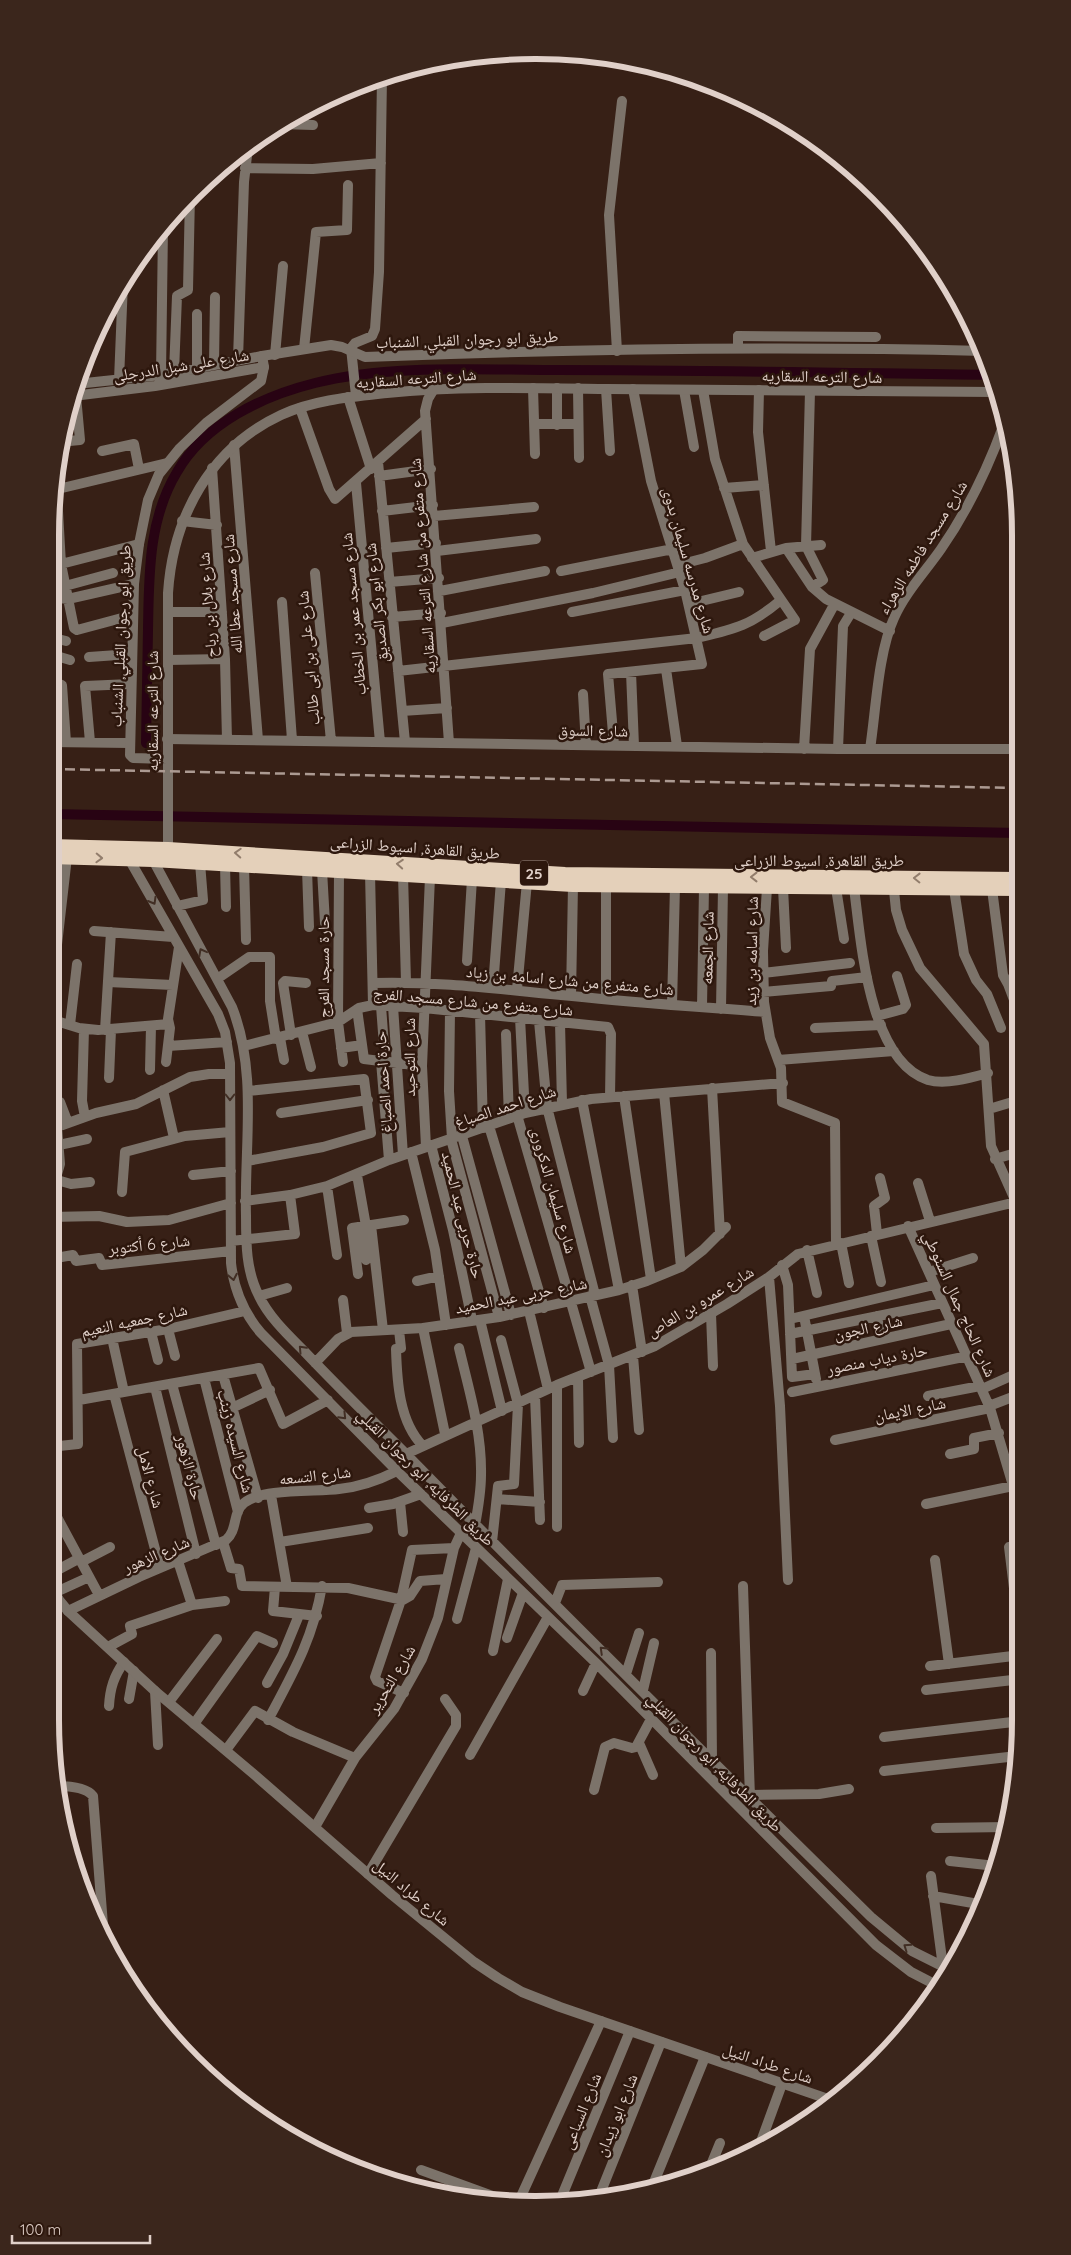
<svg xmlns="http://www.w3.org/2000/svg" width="1071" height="2255" font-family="Quicksand,'Noto Naskh Arabic',sans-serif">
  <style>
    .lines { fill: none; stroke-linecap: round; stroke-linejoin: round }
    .canal { stroke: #280313; stroke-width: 10 }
    .minor { stroke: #7c736a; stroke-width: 10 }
    .tertiary { stroke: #7c736a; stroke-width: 10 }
    .trunk { stroke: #e4d0ba; stroke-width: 14 }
    .rail { stroke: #ac9a92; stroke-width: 2.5; stroke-dasharray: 10 5; stroke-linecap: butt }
    .oneway { stroke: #927d6c }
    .oneway2 { stroke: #412e24 }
    .labels { text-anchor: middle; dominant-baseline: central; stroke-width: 5; stroke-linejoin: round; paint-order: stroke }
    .shield { fill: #2d170d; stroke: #aa9891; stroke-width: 1 }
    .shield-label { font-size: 15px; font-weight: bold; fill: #e0d0c9 }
    .street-label { font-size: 16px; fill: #e0d0c9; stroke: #2d170d }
    .rim { fill: none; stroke: #e0d0c9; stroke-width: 6 }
  </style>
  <rect width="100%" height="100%" fill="#372016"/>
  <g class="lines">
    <path class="canal" d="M 146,743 C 147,706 147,668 148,630 C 149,576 148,520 177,472 C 205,423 263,396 315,383 C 390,364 480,370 557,370 C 701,370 846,373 991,375
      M 50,814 L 1018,833"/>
    <path class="minor" d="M 280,124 L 313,125
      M 245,168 L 313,169 L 381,163
      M 738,336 L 876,337
      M 304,349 L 316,232 L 347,230 L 348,185
      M 617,351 L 609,215 L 622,101
      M 275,355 L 283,266
      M 238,359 L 244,182 L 248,147
      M 214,364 L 215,297
      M 197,368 L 197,314
      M 174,372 L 177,296 L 188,290 L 190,195
      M 161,375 L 163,228
      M 119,380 L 123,282
      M 76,384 L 161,375 L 262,356
      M 533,388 L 535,454
      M 557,388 L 557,425
      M 578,388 L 579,458
      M 434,389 L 428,399 L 425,411 L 449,743
      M 606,389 L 610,451
      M 684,390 L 694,447
      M 703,390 L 715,459 L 743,544 L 795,620 L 764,636
      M 759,390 L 758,432 L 771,551
      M 810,391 L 806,546 L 823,580 L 812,587
      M 73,396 L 155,386 L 264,367
      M 356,396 L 351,348 L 355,343 L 372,336 L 375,329 L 379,272 L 382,77
      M 348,397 L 371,469
      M 300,408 L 329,489 L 335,499 L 426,419
      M 535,424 L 578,424
      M 59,442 L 80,440 L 76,396
      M 234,445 L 258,740
      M 102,451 L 134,444 L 139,469
      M 378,462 L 405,742
      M 212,468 L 225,659 L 227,740
      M 56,476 L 61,564 L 74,628 L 77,630 L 133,615
      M 379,476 L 431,469
      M 356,483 L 380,742
      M 724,488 L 764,485
      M 58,489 L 167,463
      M 382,511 L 433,505
      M 434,516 L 534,507
      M 182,521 L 217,525
      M 386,548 L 436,543
      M 786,548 L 812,587 L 826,599 L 890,631
      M 437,551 L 536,539
      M 752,558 L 786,548 L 821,545
      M 50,562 L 61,564 L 139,544
      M 678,565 L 705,558 L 743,544
      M 561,571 L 673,549
      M 315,573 L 331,741
      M 389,582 L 439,578
      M 65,586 L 113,573
      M 440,591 L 545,571
      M 50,597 L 68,599 L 134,584
      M 282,602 L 292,740
      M 689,604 L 739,592
      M 168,612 L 222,612
      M 572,612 L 685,590
      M 392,617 L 441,613
      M 442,623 L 593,593 L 680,572
      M 50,637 L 66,641
      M 50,654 L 70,660
      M 89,657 L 132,654
      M 168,660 L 225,659
      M 666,669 L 677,746
      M 398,671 L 697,638 C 735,629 750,626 781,600
      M 631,672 L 634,746
      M 50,680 L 62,685 L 66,742
      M 583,694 L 586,745
      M 402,711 L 447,708
      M 167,739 L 838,749 L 1018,749
      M 50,742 L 130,743
      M 90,742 L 85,686 L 131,684
      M 614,745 L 608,674 L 702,664 L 685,590 L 651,481 L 633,389
      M 804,749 L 810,649 L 834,605
      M 838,749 L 843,626 L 851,613
      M 870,749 C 876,710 878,653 894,618 C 905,593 925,572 941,549 C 968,510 988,468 1004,424
      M 129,859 L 218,1014 L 225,1032 L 230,1063 L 231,1263 C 234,1290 243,1312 261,1333 L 397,1471 L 596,1663 L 876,1945 L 911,1972 L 940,1987
      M 153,860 L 232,1007 C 258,1073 244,1146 246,1216 C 246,1243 246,1271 259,1296 C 269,1317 287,1334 303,1350 C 337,1386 372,1420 406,1454 C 559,1610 715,1764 871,1917 L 912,1951 L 950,1970
      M 225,865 L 226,907
      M 244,866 L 246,940
      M 307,869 L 309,927
      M 322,870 L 325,923
      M 339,871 L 338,1022 L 343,1062
      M 370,873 L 373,1005
      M 403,875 L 406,982
      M 893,881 L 896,910 L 902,930 L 920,968 L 984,1044 L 991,1146 L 1016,1202 L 1020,1291
      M 767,888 L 763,951 L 764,1002 L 770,1038 L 781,1068 L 782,1102 L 835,1123 L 836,1244
      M 783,888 L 786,948
      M 836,888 L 844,939
      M 854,888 C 861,940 868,1060 928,1080 C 946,1085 970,1078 988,1073
      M 954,889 L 964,954 L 976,980 L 987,994 L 1001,1028
      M 992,889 L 1003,975 L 1008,984 L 1019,1013
      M 177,906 L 203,900 L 200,863
      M 94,931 L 173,937
      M 467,961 L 472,879
      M 763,973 L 850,963
      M 217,979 L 249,957 L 270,957 L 270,1001 L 276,1039
      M 108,982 L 173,985
      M 373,983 C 440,981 505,990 572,996 C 637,1003 701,1007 765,1012
      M 493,987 L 501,881
      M 517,989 L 527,882
      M 763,992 L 831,986 L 832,981 L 867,977
      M 571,996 L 573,885
      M 606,999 L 606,886
      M 672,1005 L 675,886
      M 50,1006 L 67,857
      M 381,1006 L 384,1046
      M 393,1006 L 403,1155
      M 702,1007 L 704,887
      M 357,1009 L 364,1059 L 422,1066
      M 721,1009 L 723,887
      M 450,1011 L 449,1091 L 452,1139
      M 480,1014 L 483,1128
      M 877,1016 L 903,1009 L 906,1005 L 897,976
      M 520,1018 L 525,1113
      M 50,1019 L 79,1028 L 98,1030 L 169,1024
      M 539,1021 L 547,1107 L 595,1295
      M 560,1023 L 562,1103
      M 70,1025 L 77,964
      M 815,1028 L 881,1025
      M 84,1029 L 82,1101 L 85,1117
      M 105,1030 L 111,932
      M 302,1032 L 311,1067
      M 506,1034 L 509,1118
      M 291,1035 L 283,983 L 285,981 L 306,983
      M 280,1038 L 284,1060
      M 168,1046 L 227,1042
      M 244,1046 L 338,1022 L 359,1008 L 373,1005 L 424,1008 L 608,1027 L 611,1034 L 610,1097
      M 341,1048 L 362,1045
      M 778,1060 L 894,1051
      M 381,1061 L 389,1160
      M 166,1062 L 170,1028 L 168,1019 L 179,947
      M 150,1070 L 151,1026
      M 109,1078 L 111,1030
      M 712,1088 L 720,1234
      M 163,1090 L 174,1138
      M 664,1093 L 681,1267
      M 624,1096 L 651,1279
      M 582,1100 L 619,1290
      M 60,1102 L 68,1123
      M 989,1109 L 1019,1100
      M 281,1113 L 368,1100
      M 517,1115 L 591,1372
      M 489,1126 L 544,1308
      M 462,1136 L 511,1315
      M 451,1139 L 499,1317
      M 59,1145 L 87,1139
      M 431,1145 L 453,1230 L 472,1320
      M 426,1147 L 422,1066 L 430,877
      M 411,1152 L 435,1250 L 446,1325
      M 995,1159 L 1019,1152
      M 247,1161 L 323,1147 L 371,1133 L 364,1079 L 248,1091
      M 193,1175 L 231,1171
      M 357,1175 L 366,1226
      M 57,1180 L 71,1184 L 90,1182
      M 918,1183 L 930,1221
      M 327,1186 L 337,1255
      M 122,1192 L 125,1152 L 185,1136 L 230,1132
      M 50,1198 L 60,1164 L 57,1127 L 96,1113 L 136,1104 L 190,1077 L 209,1074 L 230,1074
      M 245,1201 L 290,1195 L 327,1186 L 389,1160 L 525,1113 L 591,1099 L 783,1083
      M 50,1217 L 99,1216 L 127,1222 L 169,1220 L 231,1203
      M 371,1225 L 383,1330
      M 908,1226 L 990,1408 L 1020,1509
      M 361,1227 L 366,1260
      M 877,1234 L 874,1206 L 885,1198 L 880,1178
      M 871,1236 L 881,1282
      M 231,1241 L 295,1234 L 290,1195
      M 841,1243 L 849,1283
      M 807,1250 L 817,1293
      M 50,1259 L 73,1255 L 76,1261 L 99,1258 L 102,1265 L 231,1251
      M 782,1265 L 788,1285 L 792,1377 L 815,1374
      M 929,1272 L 973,1258
      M 358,1274 L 352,1228 L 404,1220
      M 769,1277 L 780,1406 L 788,1580
      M 417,1281 L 439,1276
      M 632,1285 L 642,1352
      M 259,1296 L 287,1288
      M 590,1296 L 609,1365 L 613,1438
      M 343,1300 L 347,1333
      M 529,1311 L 548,1389
      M 711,1314 L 713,1366
      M 804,1316 L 816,1379
      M 877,1316 L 881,1339
      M 790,1319 L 934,1285
      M 480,1320 L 502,1411
      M 50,1323 L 57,1321 L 50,1258
      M 423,1328 L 445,1434
      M 168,1329 L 175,1356
      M 399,1330 L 401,1348 L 396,1349 C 397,1381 399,1422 423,1446
      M 151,1332 L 158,1360
      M 790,1334 L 942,1303
      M 112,1338 L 124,1392
      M 459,1348 C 469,1390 482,1432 481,1475 C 481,1492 478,1509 475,1525
      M 633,1356 L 639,1430
      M 792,1359 L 951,1324
      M 315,1363 L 338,1339 L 351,1332 L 423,1328 L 499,1317 L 619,1290 L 647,1281 L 681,1267 L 703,1250 L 726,1227
      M 223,1375 L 258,1498
      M 578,1377 L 579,1443
      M 204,1378 L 238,1512
      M 172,1384 L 216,1545
      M 155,1387 L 196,1554
      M 982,1389 L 1020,1372
      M 792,1392 L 968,1356
      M 114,1394 L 160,1568
      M 535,1396 L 540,1520
      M 928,1396 L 980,1386
      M 79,1400 L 259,1368 L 283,1424 L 328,1400
      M 989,1406 L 1020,1394
      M 232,1408 L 270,1390
      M 835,1440 L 990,1408
      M 50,1447 L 78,1444 L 77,1344 L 168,1329 L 245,1311
      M 406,1454 L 557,1385 L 655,1346 L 727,1304 L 769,1277 L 798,1254 L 1016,1202
      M 950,1454 L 974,1449 L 974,1438 L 999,1433
      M 271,1495 L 287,1587
      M 497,1499 L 540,1502
      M 400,1502 L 403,1532
      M 50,1504 L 99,1595
      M 926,1504 L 1013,1486
      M 369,1508 L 393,1504 L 421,1494
      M 557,1527 L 557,1385
      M 223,1542 L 231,1568 L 239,1569 L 242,1586 L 348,1588 L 403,1600 L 410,1596 L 420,1581 L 446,1579
      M 280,1542 L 368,1528
      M 492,1542 L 498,1486 L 514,1484 L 518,1404 L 501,1340
      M 1009,1547 L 1021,1646
      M 935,1560 L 949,1664
      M 178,1561 L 192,1605
      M 81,1562 L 110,1547
      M 50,1574 L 78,1559
      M 743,1586 L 750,1798
      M 275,1587 L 273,1611 L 317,1616
      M 54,1593 L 89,1577
      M 555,1603 L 562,1585 L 658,1582
      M 50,1606 L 58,1598
      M 68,1611 L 139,1577 L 226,1540 C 238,1530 232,1513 244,1503 C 262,1488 316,1492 339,1489 C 360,1487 379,1480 397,1471
      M 457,1619 L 476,1548
      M 507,1638 L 523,1593
      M 108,1647 L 132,1634 L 130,1626 L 192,1605 L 225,1601
      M 493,1651 L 508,1579
      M 711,1653 L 712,1760
      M 930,1666 L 1021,1655
      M 626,1674 L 639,1633
      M 267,1683 L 283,1654 L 299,1615
      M 643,1690 L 654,1643
      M 926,1690 L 1021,1679
      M 155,1691 L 158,1745
      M 583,1691 L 596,1663
      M 404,1693 L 377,1681 L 375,1677 L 401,1600 L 412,1550 L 454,1548
      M 129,1699 L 134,1671
      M 169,1702 L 217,1639
      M 109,1706 C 110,1688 114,1676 124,1662
      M 268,1720 C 293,1673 313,1639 322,1586
      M 194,1724 L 257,1636 L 273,1643
      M 884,1737 L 1021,1721
      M 639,1743 L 653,1775
      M 226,1750 L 255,1711 L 293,1732 L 355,1758
      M 470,1755 L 548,1617
      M 884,1771 L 1017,1756
      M 57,1786 C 68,1786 86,1787 93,1796 L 104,1938
      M 594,1790 L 605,1747 L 614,1743 L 632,1748 L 636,1747 L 651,1719
      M 750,1795 L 819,1794 L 849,1789
      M 315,1827 L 355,1758 L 394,1709 L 422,1659 L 438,1618 L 454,1548 L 461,1533
      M 936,1828 L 1008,1827
      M 950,1861 L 996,1866
      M 368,1874 L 456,1726 L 456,1715 L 445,1699
      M 931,1876 L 943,1967
      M 933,1896 L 984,1905
      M 759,2147 L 782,2084
      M 711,2165 L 720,2143
      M 421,2170 L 509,2202
      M 652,2187 L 705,2057
      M 598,2199 L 661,2042
      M 518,2203 L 601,2021
      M 559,2203 L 630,2031"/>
    <path class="tertiary" d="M 738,336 L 738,348
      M 167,759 L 133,758 L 130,755 L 134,584 L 139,544 L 148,500 L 159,474 L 180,448 L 206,423 L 261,381 L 264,367 L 262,356 L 331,345 L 342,347 L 365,357 C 571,349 778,346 984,351
      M 168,849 L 168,593 C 173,517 210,448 281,415 C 314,400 350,397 387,393 C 460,386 534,388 608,389 C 737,390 866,391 995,392
      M 50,1589 L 68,1611 L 155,1691 L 256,1776 L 392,1895 L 474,1962 L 498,1978 L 522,1992 L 560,2007 L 828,2099"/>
    <path class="trunk" d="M 50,846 L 168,849 L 565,874 L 1018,879
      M 50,857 L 153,860 L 573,885 L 1018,889"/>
    <path class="rail" d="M 50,769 L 1018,788"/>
  </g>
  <defs><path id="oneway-chevron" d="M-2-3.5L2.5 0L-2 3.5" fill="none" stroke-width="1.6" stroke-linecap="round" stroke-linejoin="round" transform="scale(1.25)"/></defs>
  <g class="oneway">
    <use href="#oneway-chevron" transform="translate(238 853) rotate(-177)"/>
    <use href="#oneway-chevron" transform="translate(99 858) rotate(2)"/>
    <use href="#oneway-chevron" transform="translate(400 864) rotate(-176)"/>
    <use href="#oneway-chevron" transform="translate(754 877) rotate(-180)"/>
    <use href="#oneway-chevron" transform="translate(917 878) rotate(-179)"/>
  </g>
  <g class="oneway2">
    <use href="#oneway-chevron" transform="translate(153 901) rotate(60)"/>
    <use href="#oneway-chevron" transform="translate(202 952) rotate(-118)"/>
    <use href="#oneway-chevron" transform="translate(230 1097) rotate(90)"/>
    <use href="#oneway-chevron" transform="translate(233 1277) rotate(79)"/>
    <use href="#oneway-chevron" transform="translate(302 1349) rotate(-133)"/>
    <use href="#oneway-chevron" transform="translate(343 1416) rotate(46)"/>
    <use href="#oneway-chevron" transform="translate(603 1650) rotate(-136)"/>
    <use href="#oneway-chevron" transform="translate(907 1947) rotate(-145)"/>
  </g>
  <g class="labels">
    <rect class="shield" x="520" y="860.5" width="28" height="25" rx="4"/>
    <g class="shield-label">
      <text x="534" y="873">25</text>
    </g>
    <g class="street-label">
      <text transform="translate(467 339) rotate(-2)">طريق ابو رجوان القبلي, الشنباب</text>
      <text transform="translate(181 365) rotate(-9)">شارع على شبل الدرجلى</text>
      <text transform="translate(822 376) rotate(1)">شارع الترعه السقاريه</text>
      <text transform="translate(416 378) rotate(-4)">شارع الترعه السقاريه</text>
      <text transform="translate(922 547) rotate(-58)">شارع مسجد فاطمه الزهراء</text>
      <text transform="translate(689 560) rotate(74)">شارع مدرسه سليمان بدوى</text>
      <text transform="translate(422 566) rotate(-94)">شارع متفرع من شارع الترعه السقاريه</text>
      <text transform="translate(232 594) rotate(-94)">شارع مسجد عطا الله</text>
      <text transform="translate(376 603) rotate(-96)">شارع ابو بكر الصديق</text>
      <text transform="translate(207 605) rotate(-94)">شارع بلال بن رباح</text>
      <text transform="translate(353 614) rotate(-95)">شارع مسجد عمر بن الخطاب</text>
      <text transform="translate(120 636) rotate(-87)">طريق ابو رجوان القبلي, الشنباب</text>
      <text transform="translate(308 658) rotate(-95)">شارع على بن ابى طالب</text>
      <text transform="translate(152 711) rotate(-90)">شارع الترعه السقاريه</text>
      <text transform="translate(593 730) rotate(1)">شارع السوق</text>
      <text transform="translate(415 847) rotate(4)">طريق القاهرة, اسيوط الزراعى</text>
      <text x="819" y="860">طريق القاهرة, اسيوط الزراعى</text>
      <text transform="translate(707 948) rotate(-89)">شارع الجمعه</text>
      <text transform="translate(751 951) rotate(-89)">شارع اسامه بن زيد</text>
      <text transform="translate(323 967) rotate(-90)">حارة مسجد الفرج</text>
      <text transform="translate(570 980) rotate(5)">شارع متفرع من شارع اسامه بن زياد</text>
      <text transform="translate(473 1001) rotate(5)">شارع متفرع من شارع مسجد الفرج</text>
      <text transform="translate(409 1057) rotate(-90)">شارع التوحيد</text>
      <text transform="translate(383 1082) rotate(-94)">حارة احمد الصباغ</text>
      <text transform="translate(505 1106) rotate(-18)">شارع احمد الصباغ</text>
      <text transform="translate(554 1190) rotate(74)">شارع سليمان الدكرورى</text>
      <text transform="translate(463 1215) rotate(76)">حارة حربى عبد الحميد</text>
      <text transform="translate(149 1244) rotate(-6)">شارع 6 أكتوبر</text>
      <text transform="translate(521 1295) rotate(-11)">شارع حربى عبد الحميد</text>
      <text transform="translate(700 1301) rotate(-31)">شارع عمرو بن العاص</text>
      <text transform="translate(960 1304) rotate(66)">شارع الحاج جمال السنوطي</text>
      <text transform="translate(134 1320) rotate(-12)">شارع جمعيه النعيم</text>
      <text transform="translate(868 1327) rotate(-12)">شارع الجون</text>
      <text transform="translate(877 1359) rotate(-11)">حارة دياب منصور</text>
      <text transform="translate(910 1409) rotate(-11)">شارع الايمان</text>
      <text transform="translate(236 1441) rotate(76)">شارع السيده زينب</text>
      <text transform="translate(190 1467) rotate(76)">حارة الزهور</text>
      <text transform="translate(315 1475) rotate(-6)">شارع التسعه</text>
      <text transform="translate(151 1477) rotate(75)">شارع الامل</text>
      <text transform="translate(426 1477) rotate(45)">طريق الطرفايه, ابو رجوان القبلي</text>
      <text transform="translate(156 1554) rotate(-23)">شارع الزهور</text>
      <text transform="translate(391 1679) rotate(-59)">شارع التحرير</text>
      <text transform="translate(715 1762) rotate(46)">طريق الطرفايه, ابو رجوان القبلي</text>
      <text transform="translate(412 1892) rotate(40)">شارع طراد النيل</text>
      <text transform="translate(768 2063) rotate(19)">شارع طراد النيل</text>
      <text transform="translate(581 2111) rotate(-68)">شارع السباعى</text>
      <text transform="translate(616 2115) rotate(-68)">شارع ابو زيدان</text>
    </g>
  </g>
  <path d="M0 0H1071V2255H0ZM535 59H536A476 476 0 0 1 1012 535V1720A476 476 0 0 1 536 2196H535A476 476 0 0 1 59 1720V535A476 476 0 0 1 535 59Z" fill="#3b261c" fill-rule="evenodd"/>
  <path class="rim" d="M535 59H536A476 476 0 0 1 1012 535V1720A476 476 0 0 1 536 2196H535A476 476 0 0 1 59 1720V535A476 476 0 0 1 535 59Z"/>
  <path d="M12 2235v8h138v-8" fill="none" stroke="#e0d0c9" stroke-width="2.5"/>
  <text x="20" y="2235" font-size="15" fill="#e0d0c9" stroke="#2d170d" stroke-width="4" paint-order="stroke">100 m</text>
</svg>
